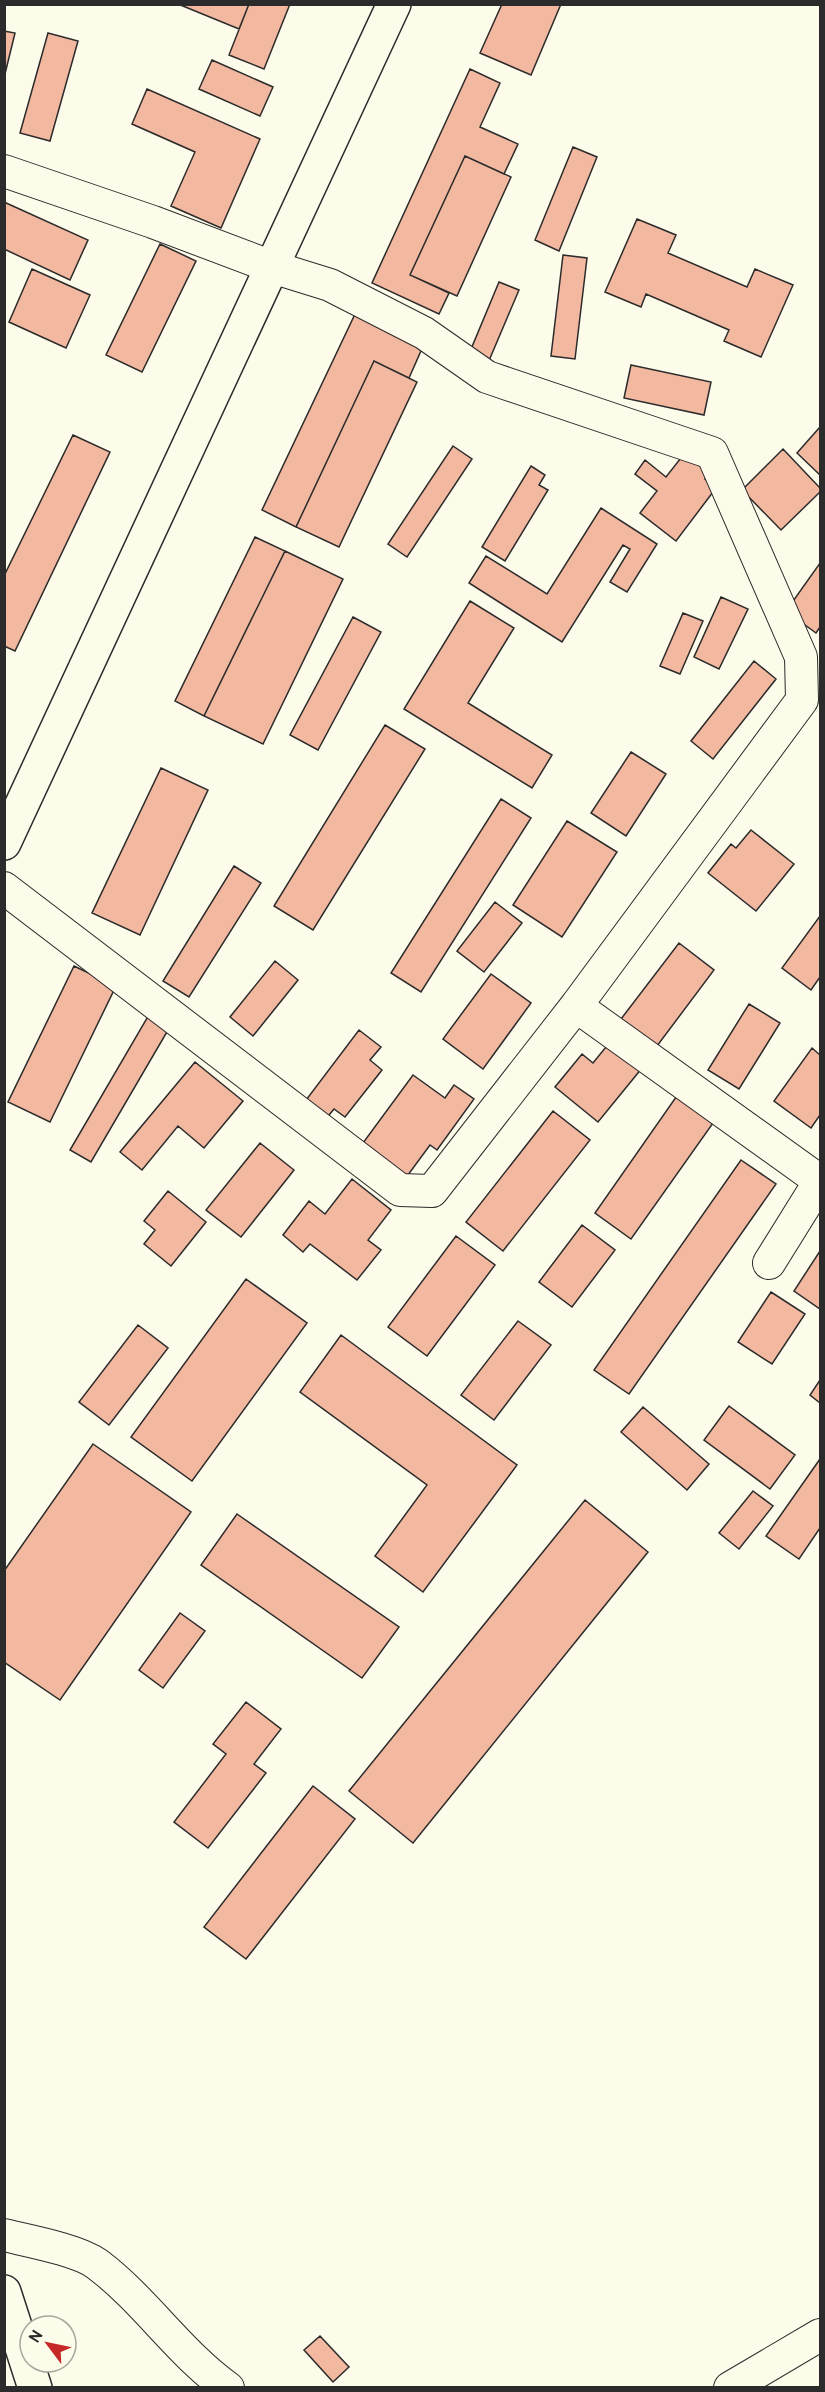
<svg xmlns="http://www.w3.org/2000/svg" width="825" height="2392" font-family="Overpass,sans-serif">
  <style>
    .building { fill: #f2b8a0; stroke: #2b2b2b; stroke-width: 1.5 }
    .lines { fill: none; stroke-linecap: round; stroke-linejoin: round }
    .minor-casing { stroke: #2b2b2b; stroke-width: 34 }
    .tertiary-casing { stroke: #2b2b2b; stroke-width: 36 }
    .minor { stroke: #fdfbea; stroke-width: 32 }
    .tertiary { stroke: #fdfbea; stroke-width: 33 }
  </style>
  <rect width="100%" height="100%" fill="#fdfbea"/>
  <path class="building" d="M 178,4 L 249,4 L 239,29 Z
    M 249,4 L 290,4 L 264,69 L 229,55 Z
    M 502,4 L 561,4 L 531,75 L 480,53 Z
    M 4,31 L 15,33 L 4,78 Z
    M 48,33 L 78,41 L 50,141 L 20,133 Z
    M 212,60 L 273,87 L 260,116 L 199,89 Z
    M 470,69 L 500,83 L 480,127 L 518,144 L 504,174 L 465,156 L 410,275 L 449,293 L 439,314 L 372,283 Z
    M 147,89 L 260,139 L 221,228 L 171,206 L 195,152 L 132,124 Z
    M 573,147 L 597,157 L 559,251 L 535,240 Z
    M 465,156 L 511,177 L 457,296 L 410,275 Z
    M 4,202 L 88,240 L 70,280 L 4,249 Z
    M 637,219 L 676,235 L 668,253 L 747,287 L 755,269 L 793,285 L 761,357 L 724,341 L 729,330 L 646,294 L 641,307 L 605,292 Z
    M 160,244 L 196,261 L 142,372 L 106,355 Z
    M 563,255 L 587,258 L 575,359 L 551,356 Z
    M 32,269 L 90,295 L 66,348 L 9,322 Z
    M 499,282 L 519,290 L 488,363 L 469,354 Z
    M 356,312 L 424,344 L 409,378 L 374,361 L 296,527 L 262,510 Z
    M 374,361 L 417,382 L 339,547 L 296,527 Z
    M 631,365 L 711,382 L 704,415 L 624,398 Z
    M 820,427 L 820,475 L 797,453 Z
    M 73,435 L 110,452 L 15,651 L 4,646 L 4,576 Z
    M 453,446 L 472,459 L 407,557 L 388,544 Z
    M 783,449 L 820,488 L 820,492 L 781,530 L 742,490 Z
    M 684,454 L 709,473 L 705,479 L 716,488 L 676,541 L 640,513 L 657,491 L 635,474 L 645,460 L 666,477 Z
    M 531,466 L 545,475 L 539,485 L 548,490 L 505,561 L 482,547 Z
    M 601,508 L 657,544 L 627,592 L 610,582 L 630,549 L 623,545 L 562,642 L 469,583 L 486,556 L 547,594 Z
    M 255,537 L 285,551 L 204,716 L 175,701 Z
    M 285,551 L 343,579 L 263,744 L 204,716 Z
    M 820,563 L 820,627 L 816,633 L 786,611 Z
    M 721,597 L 748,609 L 719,669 L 694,657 Z
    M 470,601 L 514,628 L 468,703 L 552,755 L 532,788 L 404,709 Z
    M 683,613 L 703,621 L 680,674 L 660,666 Z
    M 353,617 L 381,632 L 318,750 L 290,735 Z
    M 754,661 L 776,679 L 713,759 L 691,741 Z
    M 385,725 L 425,749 L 313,930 L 274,906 Z
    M 631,752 L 666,774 L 626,836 L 591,813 Z
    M 161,768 L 208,790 L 140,935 L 92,913 Z
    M 501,799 L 531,818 L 421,992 L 391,973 Z
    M 567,821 L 617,852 L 562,937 L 513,905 Z
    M 751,830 L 794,864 L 756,911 L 708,873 L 731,844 L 736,848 Z
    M 234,866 L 261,883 L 189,997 L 163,981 Z
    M 495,902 L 522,923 L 484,972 L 457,951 Z
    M 820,916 L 820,977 L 811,990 L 782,968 Z
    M 679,943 L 714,970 L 657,1046 L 621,1019 Z
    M 275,961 L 298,980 L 253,1036 L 230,1017 Z
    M 74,966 L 116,986 L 50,1122 L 8,1102 Z
    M 491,974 L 531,1003 L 483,1069 L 443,1039 Z
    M 749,1004 L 780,1023 L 739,1089 L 708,1070 Z
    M 150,1013 L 171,1025 L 91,1162 L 70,1150 Z
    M 359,1030 L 381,1047 L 370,1060 L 382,1070 L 345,1117 L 334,1109 L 325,1120 L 303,1104 Z
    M 610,1042 L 642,1068 L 598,1122 L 555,1087 L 582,1054 L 593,1063 Z
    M 812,1048 L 820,1055 L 820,1115 L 811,1128 L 774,1101 Z
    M 195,1062 L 243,1101 L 204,1148 L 178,1126 L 142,1170 L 120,1152 Z
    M 413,1075 L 445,1098 L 454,1085 L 474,1099 L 437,1150 L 430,1145 L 405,1179 L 360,1147 Z
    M 681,1090 L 718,1116 L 631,1239 L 595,1213 Z
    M 553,1111 L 590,1140 L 503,1251 L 466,1222 Z
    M 260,1143 L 294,1170 L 241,1237 L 206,1210 Z
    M 741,1160 L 776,1184 L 629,1394 L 594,1370 Z
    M 352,1179 L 391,1210 L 368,1240 L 381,1250 L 357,1280 L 310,1244 L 303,1252 L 283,1235 L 309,1201 L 325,1214 Z
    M 168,1191 L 206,1222 L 171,1266 L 144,1244 L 155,1230 L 144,1221 Z
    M 582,1225 L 615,1250 L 572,1307 L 539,1282 Z
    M 456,1236 L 495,1265 L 427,1356 L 388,1327 Z
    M 820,1251 L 820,1309 L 794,1291 Z
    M 246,1279 L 307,1323 L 192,1481 L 131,1437 Z
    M 771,1292 L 805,1314 L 772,1364 L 738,1342 Z
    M 518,1321 L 551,1345 L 494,1420 L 461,1395 Z
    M 138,1325 L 168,1348 L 109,1425 L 79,1402 Z
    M 341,1335 L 517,1465 L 423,1592 L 375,1556 L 427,1485 L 300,1392 Z
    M 820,1380 L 820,1403 L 810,1395 Z
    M 729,1406 L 795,1455 L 770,1489 L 704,1440 Z
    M 643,1407 L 709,1464 L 687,1490 L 621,1432 Z
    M 93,1444 L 191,1512 L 60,1700 L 4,1662 L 4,1571 Z
    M 820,1459 L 820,1528 L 799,1559 L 766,1536 Z
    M 753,1491 L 773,1506 L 739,1549 L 719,1533 Z
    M 585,1500 L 648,1552 L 413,1843 L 349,1791 Z
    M 237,1514 L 399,1627 L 362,1678 L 201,1565 Z
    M 180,1613 L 205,1631 L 163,1688 L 139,1670 Z
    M 246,1702 L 281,1729 L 254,1764 L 266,1773 L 208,1848 L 174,1822 L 226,1754 L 213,1744 Z
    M 313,1786 L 355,1819 L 246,1959 L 204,1927 Z
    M 320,2336 L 349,2367 L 333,2382 L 304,2350 Z"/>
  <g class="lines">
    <defs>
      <path id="minor" d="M 4,171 L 153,222 L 272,267 L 330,285 L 424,333 L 487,377 L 712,453 L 801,657 L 802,700 L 576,1006 L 432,1191 L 400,1190 L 4,888
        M 576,1006 L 820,1181
        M 769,1263 L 820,1181
        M 4,2235 C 29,2241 78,2250 97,2264 C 145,2300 179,2353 228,2388
        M 730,2388 L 820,2335"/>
      <path id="tertiary" d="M 4,843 L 394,4
        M 4,2292 L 35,2388"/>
    </defs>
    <use href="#minor" class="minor-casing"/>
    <use href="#tertiary" class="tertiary-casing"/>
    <use href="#minor" class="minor"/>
    <use href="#tertiary" class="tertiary"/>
  </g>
  <rect width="825" height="2392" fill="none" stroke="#2b2b2b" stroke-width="12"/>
  <g transform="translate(48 2344) rotate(302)"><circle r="28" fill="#fdfbea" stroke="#a9a89e" stroke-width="1.5"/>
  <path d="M0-4.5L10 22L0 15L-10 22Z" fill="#c62828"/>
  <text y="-9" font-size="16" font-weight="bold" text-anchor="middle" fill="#2b2b2b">N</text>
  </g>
</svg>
